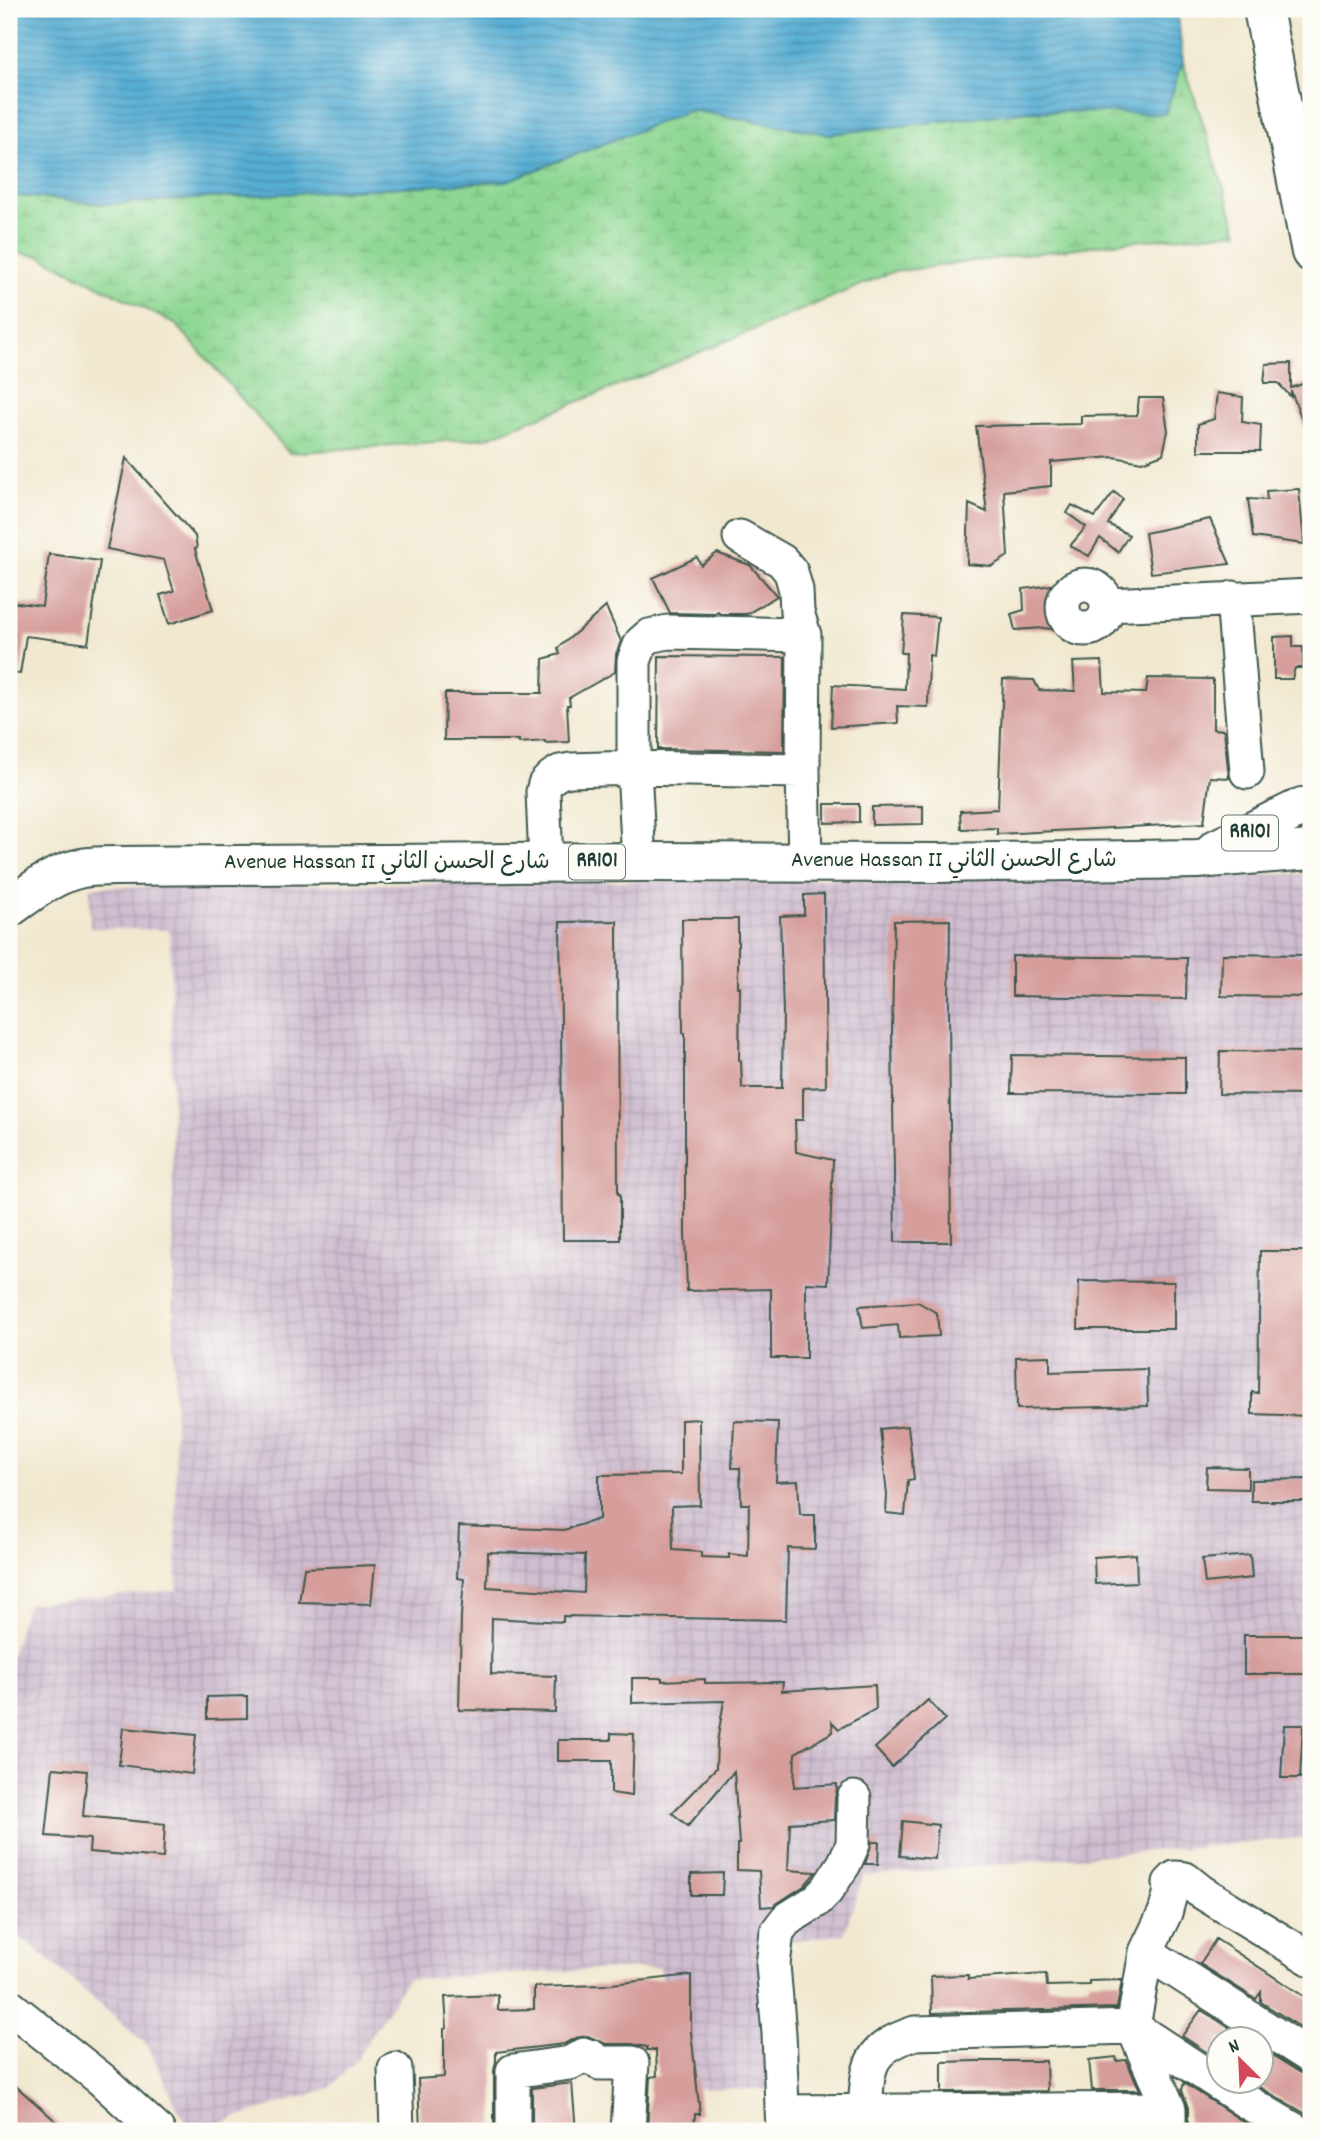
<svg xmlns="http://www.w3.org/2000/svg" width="1320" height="2140" font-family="Dekko,'Playpen Sans Arabic',sans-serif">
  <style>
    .industrial { fill: url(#industrial-grid) }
    .wetland { fill: url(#wetland-marsh); stroke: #568a64; stroke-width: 2 }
    .water { fill: url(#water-rules); stroke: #3b7684; stroke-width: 2 }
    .building { fill: #d69e9b; fill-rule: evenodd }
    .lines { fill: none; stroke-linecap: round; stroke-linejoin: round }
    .minor-casing { stroke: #3e574b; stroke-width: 37 }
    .major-casing { stroke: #3e574b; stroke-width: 42 }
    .minor { stroke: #fff; stroke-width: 33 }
    .major { stroke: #fff; stroke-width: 38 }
    .labels { text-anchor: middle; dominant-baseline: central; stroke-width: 5; stroke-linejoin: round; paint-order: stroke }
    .shield { fill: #fdfcf7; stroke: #62766e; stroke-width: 2 }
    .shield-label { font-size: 21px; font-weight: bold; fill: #1f3d34 }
    .street-label { font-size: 23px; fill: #1f3d34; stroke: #fdfcf7 }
  </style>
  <defs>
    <pattern id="industrial-grid" width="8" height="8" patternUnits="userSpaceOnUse" patternTransform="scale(1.75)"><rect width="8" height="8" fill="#cfbdd0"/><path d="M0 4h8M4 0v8" fill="none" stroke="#b1a3b3"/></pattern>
    <pattern id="wetland-marsh" width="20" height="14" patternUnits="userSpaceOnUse" patternTransform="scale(1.75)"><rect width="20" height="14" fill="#8dd793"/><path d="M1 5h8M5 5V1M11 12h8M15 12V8" fill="none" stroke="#79b97f"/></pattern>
    <pattern id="water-rules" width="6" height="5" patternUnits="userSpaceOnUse" patternTransform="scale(1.75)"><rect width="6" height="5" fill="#57aed4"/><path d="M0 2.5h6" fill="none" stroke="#478fad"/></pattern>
  </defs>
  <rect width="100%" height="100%" fill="#fdfcf7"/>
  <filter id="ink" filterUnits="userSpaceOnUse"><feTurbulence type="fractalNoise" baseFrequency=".0143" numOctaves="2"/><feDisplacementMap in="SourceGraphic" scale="14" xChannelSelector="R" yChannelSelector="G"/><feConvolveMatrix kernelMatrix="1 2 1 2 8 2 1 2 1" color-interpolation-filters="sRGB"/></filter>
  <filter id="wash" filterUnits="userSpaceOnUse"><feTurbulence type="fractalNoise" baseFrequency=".00686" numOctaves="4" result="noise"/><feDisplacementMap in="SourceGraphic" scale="28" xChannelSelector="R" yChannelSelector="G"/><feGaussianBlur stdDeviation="1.57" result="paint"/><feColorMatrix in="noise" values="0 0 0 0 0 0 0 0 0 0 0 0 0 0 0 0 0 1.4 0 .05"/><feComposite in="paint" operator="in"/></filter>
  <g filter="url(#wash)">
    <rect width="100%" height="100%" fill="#f1e8d0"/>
    <path class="industrial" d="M 1311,874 L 1311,1837 L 863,1876 L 844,1934 L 789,1941 L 792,2056 L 767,2090 L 673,2088 L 660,1967 L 407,1979 L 355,2062 L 330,2088 L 195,2131 L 189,2131 L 147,2045 L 33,1946 L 9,1931 L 9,1662 L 27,1604 L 177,1590 L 170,930 L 90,928 L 90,887 Z"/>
    <path class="wetland" d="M 1183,62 L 1238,232 L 1122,242 L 892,272 L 650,373 L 486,438 L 289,453 L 177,325 L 40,256 L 9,251 L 9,195 L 106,204 L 507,181 L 691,110 L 828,134 L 1030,111 L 1165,114 Z"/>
    <path class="water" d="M 9,9 L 1177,9 L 1183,62 L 1165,114 L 1030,111 L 828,134 L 691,110 L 507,181 L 106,204 L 9,195 Z"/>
    <g id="blocks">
      <path class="building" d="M 1291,363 L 1291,388 L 1311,381 L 1311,440 L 1310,441 L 1291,391 L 1291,397 L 1278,383 L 1264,383 L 1266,364 Z
        M 1217,393 L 1243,397 L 1242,422 L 1261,425 L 1260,451 L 1198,451 L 1198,424 L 1214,419 Z
        M 1139,398 L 1163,398 L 1168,431 L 1163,454 L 1142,462 L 1114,457 L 1051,462 L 1051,486 L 1004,491 L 1008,556 L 992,566 L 967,564 L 969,504 L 987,512 L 976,426 L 1081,424 L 1081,416 L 1137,415 Z
        M 126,458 L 195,536 L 197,548 L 195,549 L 213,610 L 169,624 L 160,595 L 174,591 L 164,560 L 107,549 Z
        M 1299,489 L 1304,544 L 1253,537 L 1248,499 L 1267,500 L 1266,491 Z
        M 1114,492 L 1123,499 L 1108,524 L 1129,535 L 1118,552 L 1100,538 L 1089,556 L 1070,546 L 1086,527 L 1067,513 L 1072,505 L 1095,517 Z
        M 1210,519 L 1230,564 L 1151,573 L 1145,533 Z
        M 717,553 L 750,565 L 777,596 L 747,614 L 720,614 L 718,612 L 715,614 L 670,613 L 653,578 L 697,557 L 701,565 Z
        M 49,554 L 100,561 L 88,644 L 26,636 L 20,674 L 9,673 L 9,602 L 42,606 Z
        M 1052,585 L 1051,607 L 1059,612 L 1062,630 L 1043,628 L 1015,630 L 1011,614 L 1024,610 L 1023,589 Z
        M 606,607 L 621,641 L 616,654 L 615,672 L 569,698 L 570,705 L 567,705 L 569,742 L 545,743 L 545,741 L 519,743 L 519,740 L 444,740 L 445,693 L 542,693 L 543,659 L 560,654 L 558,648 Z
        M 904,615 L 938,617 L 934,656 L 929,655 L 928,707 L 897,706 L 898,723 L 831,727 L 833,685 L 905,689 L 906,653 L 901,653 Z
        M 1293,636 L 1293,647 L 1303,647 L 1303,668 L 1295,668 L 1292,679 L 1274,679 L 1274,637 Z
        M 659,656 L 785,657 L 784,751 L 658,749 Z
        M 1102,661 L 1104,692 L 1146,693 L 1148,678 L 1213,679 L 1213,729 L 1224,730 L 1229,778 L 1210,777 L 1204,823 L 997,834 L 997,828 L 961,829 L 960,811 L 998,809 L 1003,679 L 1034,680 L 1039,690 L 1075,691 L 1073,662 Z
        M 825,804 L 859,804 L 859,822 L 825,823 Z
        M 923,806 L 923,824 L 872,825 L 872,807 Z
        M 824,894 L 826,1087 L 803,1088 L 803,1120 L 795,1120 L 796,1152 L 833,1160 L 828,1284 L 806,1283 L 806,1358 L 771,1358 L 771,1289 L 687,1291 L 685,1233 L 685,1033 L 683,1033 L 682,919 L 738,919 L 738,987 L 740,987 L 739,1061 L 741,1061 L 742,1088 L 782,1088 L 783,1013 L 780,916 L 804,915 L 804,895 Z
        M 950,920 L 949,1006 L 951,1242 L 895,1242 L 892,1033 L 894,921 Z
        M 617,921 L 618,1194 L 620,1194 L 620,1240 L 563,1240 L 560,922 Z
        M 1222,954 L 1311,955 L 1311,997 L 1221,996 Z
        M 1012,956 L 1187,958 L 1186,999 L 1012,996 Z
        M 1220,1051 L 1311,1052 L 1311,1095 L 1219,1094 Z
        M 1012,1055 L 1185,1057 L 1185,1094 L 1011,1093 Z
        M 1260,1251 L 1311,1251 L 1311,1362 L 1308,1416 L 1252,1414 L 1252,1392 L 1258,1393 Z
        M 1079,1281 L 1174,1282 L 1174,1329 L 1078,1329 Z
        M 918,1302 L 937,1313 L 939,1336 L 899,1338 L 898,1325 L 863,1328 L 859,1306 Z
        M 1050,1356 L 1050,1372 L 1147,1369 L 1148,1406 L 1017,1409 L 1016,1357 Z
        M 699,1419 L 700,1505 L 672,1506 L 673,1550 L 701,1552 L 701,1557 L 729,1558 L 729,1554 L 748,1556 L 749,1504 L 741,1504 L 740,1468 L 732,1468 L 734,1421 L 778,1422 L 776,1482 L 798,1481 L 800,1515 L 815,1515 L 815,1549 L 788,1548 L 786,1620 L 563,1616 L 563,1622 L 492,1618 L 491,1674 L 556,1676 L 555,1712 L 459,1710 L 461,1616 L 464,1579 L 457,1578 L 459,1526 L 564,1530 L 599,1519 L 599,1475 L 681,1474 L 681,1420 ZM 488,1552 L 585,1555 L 584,1593 L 487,1587 Z
        M 908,1426 L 914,1479 L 908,1480 L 905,1515 L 886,1513 L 887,1495 L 880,1429 Z
        M 1207,1467 L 1248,1468 L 1248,1489 L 1206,1488 Z
        M 1311,1479 L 1311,1501 L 1251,1501 L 1251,1480 Z
        M 1136,1554 L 1137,1582 L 1095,1584 L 1094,1557 Z
        M 1250,1555 L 1252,1578 L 1205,1583 L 1202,1559 Z
        M 375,1565 L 371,1604 L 299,1602 L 304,1568 Z
        M 1244,1635 L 1306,1635 L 1305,1674 L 1244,1674 Z
        M 632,1678 L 662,1678 L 662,1681 L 705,1679 L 705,1683 L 783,1682 L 782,1691 L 875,1685 L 876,1709 L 839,1729 L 832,1722 L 833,1732 L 795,1753 L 794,1787 L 837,1784 L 837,1788 L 835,1798 L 834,1820 L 790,1823 L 788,1870 L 816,1872 L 804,1886 L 773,1906 L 761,1907 L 759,1871 L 737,1870 L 737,1844 L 739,1844 L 734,1771 L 688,1826 L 672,1813 L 716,1768 L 717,1742 L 724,1701 L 632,1703 Z
        M 247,1696 L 247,1718 L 207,1719 L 207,1697 Z
        M 928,1700 L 945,1719 L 892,1767 L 875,1748 Z
        M 1284,1725 L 1303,1725 L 1300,1778 L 1281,1778 Z
        M 123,1728 L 196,1735 L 192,1774 L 119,1765 Z
        M 611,1733 L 634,1734 L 632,1796 L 611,1793 L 611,1761 L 558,1761 L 558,1740 L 611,1740 Z
        M 53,1768 L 87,1771 L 83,1816 L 165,1824 L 163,1858 L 89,1852 L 90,1839 L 46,1836 Z
        M 903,1821 L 938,1825 L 935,1859 L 900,1856 Z
        M 872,1842 L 879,1842 L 878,1864 L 865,1864 Z
        M 723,1873 L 722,1895 L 691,1895 L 691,1874 Z
        M 1216,1939 L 1311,2001 L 1311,2034 L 1261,2002 L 1261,1992 L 1256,1999 L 1200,1964 Z
        M 1046,1974 L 1047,1986 L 1089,1985 L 1089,1981 L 1122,1980 L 1117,2008 L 932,2013 L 931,1976 L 968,1975 L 968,1979 Z
        M 691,1975 L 691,2032 L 700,2114 L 695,2114 L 694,2131 L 647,2131 L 650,2077 L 657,2076 L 656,2050 L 647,2050 L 647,2047 L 632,2044 L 606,2044 L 588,2036 L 575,2038 L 564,2044 L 496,2052 L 496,2061 L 494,2071 L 494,2131 L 420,2131 L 418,2079 L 444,2077 L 444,2029 L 447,2028 L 445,1997 L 498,1995 L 498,2010 L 534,2009 L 534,1987 L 603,1985 Z
        M 1201,2010 L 1233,2030 L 1227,2039 L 1219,2039 L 1219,2050 L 1214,2057 L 1182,2036 Z
        M 1261,2048 L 1301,2073 L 1311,2076 L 1311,2120 L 1306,2114 L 1249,2081 L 1261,2081 Z
        M 1116,2057 L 1117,2061 L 1126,2060 L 1140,2090 L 1092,2090 L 1089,2060 Z
        M 976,2061 L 1046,2061 L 1047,2091 L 942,2092 L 942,2062 Z
        M 9,2080 L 67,2131 L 9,2131 Z
        M 572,2083 L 576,2131 L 532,2131 L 532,2088 Z
        M 1184,2083 L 1250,2126 L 1250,2131 L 1188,2131 L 1188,2108 L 1182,2090 Z"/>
    </g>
  </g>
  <g filter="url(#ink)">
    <use href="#blocks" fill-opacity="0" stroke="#3e574b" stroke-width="2"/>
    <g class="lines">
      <defs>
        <path id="minor" d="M 740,537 L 782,561 L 791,572 L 796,590 L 797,612 L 804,635
          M1063 607a22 22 0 1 1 44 0a22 22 0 1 1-44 0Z
          M 1233,598 L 1247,772
          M 1107,605 L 1311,596
          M 546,862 L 543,792 L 545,784 L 552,777 L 560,772 L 571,770 L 634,768 L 803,771
          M 639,862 L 634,768 L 634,661 L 641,643 L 649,636 L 668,632 L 804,635 L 803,771 L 805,862
          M 1146,1952 L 1311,2057
          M 9,2006 L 101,2079 L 158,2131
          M 395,2069 L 397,2131
          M 865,2111 C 868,2065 867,2049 915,2033 L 1133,2027 L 1244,2100 L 1296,2131
          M 783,2112 L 1169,2109
          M 513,2131 L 513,2071 L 570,2063 L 584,2055 L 592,2057 L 599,2063 L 632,2063 L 628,2131
          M 783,2131 L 779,2034 L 773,1965 L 777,1932 L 786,1920 L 816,1901 L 827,1890 L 844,1864 L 853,1844 L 854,1798
          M 1169,2131 L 1169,2109 L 1133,2027 L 1146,1952 L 1165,1913 L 1171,1891 L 1170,1883 L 1175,1878 L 1185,1879 L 1200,1891 L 1311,1959"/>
        <path id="major" d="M 1263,9 L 1311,252
          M 1216,849 L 1302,807
          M 9,908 C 31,892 55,873 82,868 C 93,866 105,866 116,866 L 639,862 L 936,863 L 1197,859 L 1311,850"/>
      </defs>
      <use href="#minor" class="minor-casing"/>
      <use href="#major" class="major-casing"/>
      <use href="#minor" class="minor"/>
      <use href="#major" class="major"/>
    </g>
  </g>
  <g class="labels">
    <g class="shield">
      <rect x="1222" y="815.5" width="56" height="35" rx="5"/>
      <rect x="569" y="844.5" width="56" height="35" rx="5"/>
    </g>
    <g class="shield-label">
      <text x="1250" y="833">RR101</text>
      <text x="597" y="862">RR101</text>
    </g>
    <g class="street-label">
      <text x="954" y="861">Avenue Hassan II شارع الحسن الثاني</text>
      <text x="387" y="863">Avenue Hassan II شارع الحسن الثاني</text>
    </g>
  </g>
  <rect width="1320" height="2140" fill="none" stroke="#fdfcf7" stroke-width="35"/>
  <g transform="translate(1240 2060) rotate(336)"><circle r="33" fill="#fdfcf7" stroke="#a4b0a9" stroke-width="2"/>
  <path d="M0-5L12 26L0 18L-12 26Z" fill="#d1495b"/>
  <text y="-10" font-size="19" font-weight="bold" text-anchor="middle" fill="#1f3d34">N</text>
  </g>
</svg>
